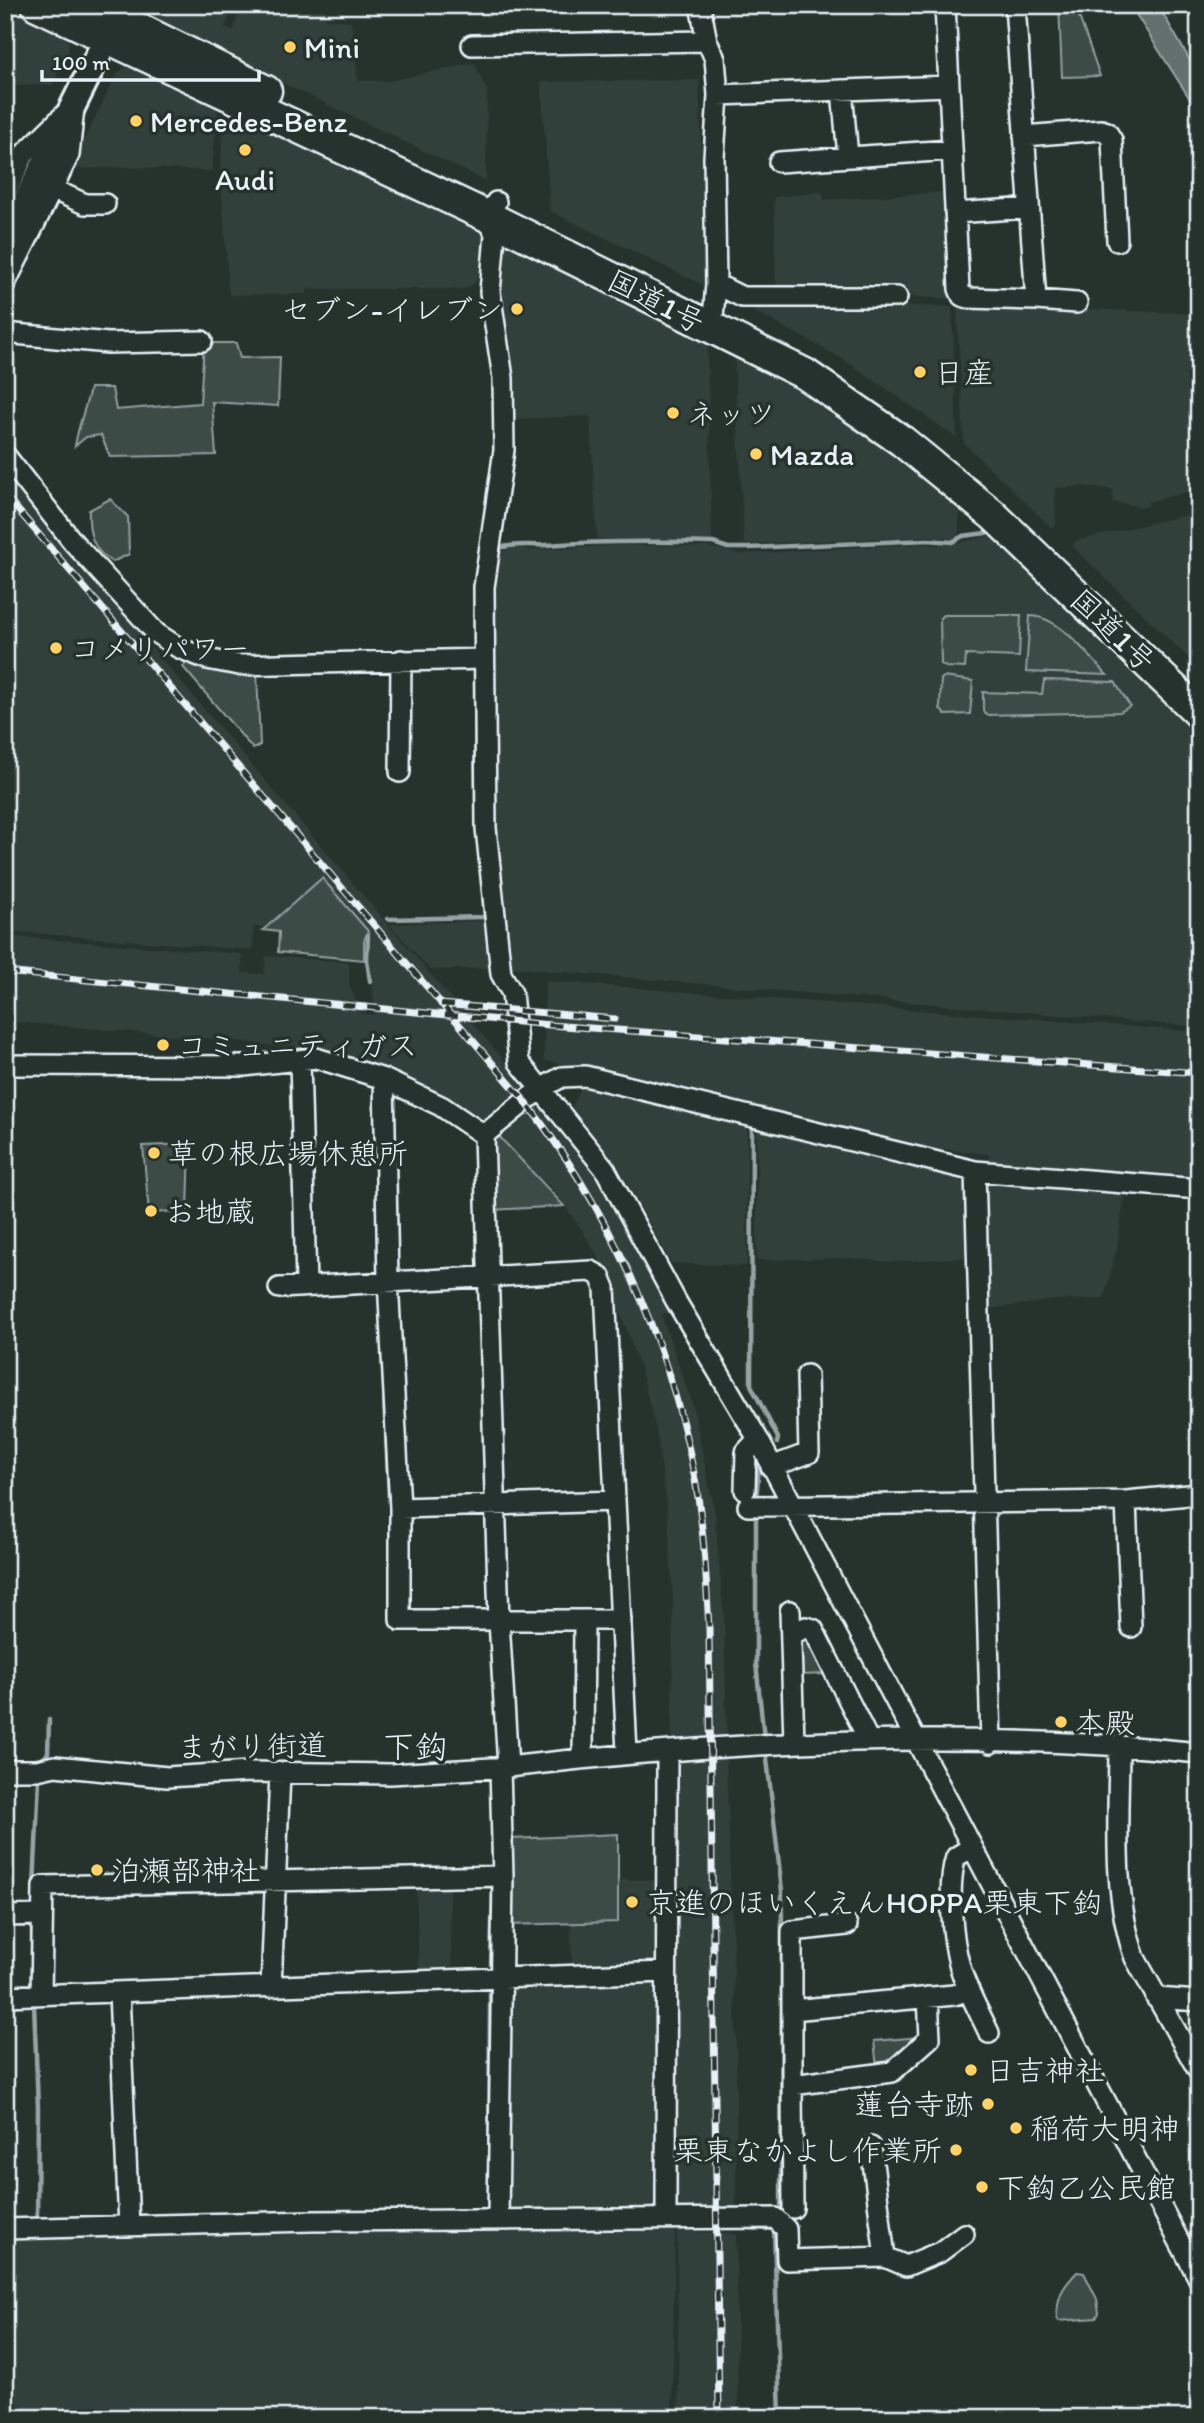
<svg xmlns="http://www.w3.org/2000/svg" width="1204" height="2423" font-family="Itim,'Klee One',sans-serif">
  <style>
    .built { fill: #333f3a }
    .green { fill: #3e4b47; stroke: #939ea0; stroke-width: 2 }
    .water { fill: #636f6d; stroke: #98a3a5; stroke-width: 2 }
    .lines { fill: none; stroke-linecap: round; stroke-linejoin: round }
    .stream { stroke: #98a3a5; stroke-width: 4.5 }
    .minor-casing { stroke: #e8f1f8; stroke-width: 24 }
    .major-casing { stroke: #e8f1f8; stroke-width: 30 }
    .highway-casing { stroke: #e8f1f8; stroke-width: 35 }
    .minor { stroke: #26332d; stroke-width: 19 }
    .major { stroke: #26332d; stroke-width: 24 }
    .highway { stroke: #26332d; stroke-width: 30 }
    .rail-casing { stroke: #e8f1f8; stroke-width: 7 }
    .rail { stroke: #26332d; stroke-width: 4.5; stroke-dasharray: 13; stroke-linecap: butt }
    .poi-dot { fill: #ffd166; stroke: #26332d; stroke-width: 2.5 }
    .labels { text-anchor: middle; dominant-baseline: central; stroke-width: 7; stroke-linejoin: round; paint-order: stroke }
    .poi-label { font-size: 30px; fill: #e8f1f8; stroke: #26332d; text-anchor: start }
    .street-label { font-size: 30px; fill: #e8f1f8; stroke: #26332d }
    .quarter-label { font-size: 33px; fill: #e8f1f8; stroke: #26332d }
  </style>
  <rect width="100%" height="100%" fill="#26332d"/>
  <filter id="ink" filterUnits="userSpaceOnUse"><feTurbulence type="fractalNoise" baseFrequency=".0143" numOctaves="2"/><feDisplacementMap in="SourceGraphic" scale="14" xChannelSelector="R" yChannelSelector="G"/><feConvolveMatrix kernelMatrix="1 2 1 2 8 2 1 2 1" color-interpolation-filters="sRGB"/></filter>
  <g filter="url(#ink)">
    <path class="built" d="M 5,5 L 61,30 L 68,42 L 69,50 L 52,85 L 5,86 Z
      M 151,5 L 234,5 L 225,27 L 233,31 L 242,5 L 325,5 L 326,19 L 351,21 L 358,81 L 389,81 L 474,63 L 487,91 L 486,181 L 154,21 Z
      M 124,68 L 141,68 L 218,105 L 212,171 L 127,167 L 70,169 L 116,75 Z
      M 699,80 L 707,287 L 550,211 L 541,82 Z
      M 225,109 L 484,233 L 481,267 L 475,283 L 464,289 L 307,289 L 307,294 L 229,295 L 220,168 Z
      M 822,192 L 824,200 L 945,192 L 951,250 L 951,299 L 776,289 L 774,197 Z
      M 509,245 L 707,341 L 712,541 L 597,539 L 590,416 L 512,419 L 498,309 L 501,250 Z
      M 755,302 L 952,307 L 957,438 L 845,360 L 752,310 Z
      M 994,305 L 1199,314 L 1199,489 L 1148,502 L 1148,506 L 1143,507 L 1113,502 L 1113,490 L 1086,486 L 1055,488 L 1056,526 L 1051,527 L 964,443 L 957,307 Z
      M 734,354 L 797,388 L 870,434 L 960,507 L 958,539 L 927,537 L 744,544 Z
      M 5,476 L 526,1086 L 526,1091 L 483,1125 L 330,1055 L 247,1042 L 5,1021 L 5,936 L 242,954 L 242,973 L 264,974 L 266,956 L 349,962 L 349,985 L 361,1013 L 376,1015 L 369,960 L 369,940 L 372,934 L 322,878 L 265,927 L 254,926 L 252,950 L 5,931 Z
      M 1199,512 L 1199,668 L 1073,547 L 1075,541 Z
      M 991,536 L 1199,732 L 1199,1027 L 507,967 L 492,813 L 492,590 L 499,552 L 516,547 L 530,550 L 620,545 L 710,547 L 739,554 L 916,544 L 949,545 Z
      M 486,921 L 490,968 L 430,970 L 389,924 Z
      M 545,981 L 1199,1032 L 1199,1183 L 988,1165 L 989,1154 L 879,1142 L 544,1060 Z
      M 583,1085 L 747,1124 L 747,1266 L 671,1263 L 621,1171 L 572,1107 Z
      M 538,1101 L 596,1167 L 672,1313 L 661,1314 L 693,1406 L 715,1514 L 724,1620 L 727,1741 L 672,1743 L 673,1600 L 668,1516 L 657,1434 L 640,1367 L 621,1314 L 614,1312 L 615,1292 L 604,1267 L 581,1228 L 552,1189 L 502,1143 L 496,1133 Z
      M 757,1127 L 958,1178 L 968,1189 L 970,1257 L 892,1262 L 849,1258 L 757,1260 Z
      M 990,1182 L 1125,1192 L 1117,1247 L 1104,1299 L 1054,1300 L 989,1309 L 986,1185 Z
      M 726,1754 L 736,2035 L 736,2208 L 675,2207 L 673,1768 L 682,1759 Z
      M 618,1880 L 659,1880 L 659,1960 L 654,1964 L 572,1967 L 571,1923 L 617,1922 Z
      M 449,1884 L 452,1970 L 419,1972 L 416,1885 Z
      M 651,1982 L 657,1988 L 659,2203 L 653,2209 L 512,2210 L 505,2204 L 505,1994 L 514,1987 Z
      M 675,2228 L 672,2418 L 5,2418 L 5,2239 Z
      M 677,2231 L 736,2234 L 738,2418 L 679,2418 Z"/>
    <path class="green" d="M 1059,5 L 1075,5 L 1100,76 L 1062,77 Z
      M 204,343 L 236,343 L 240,358 L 280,357 L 278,406 L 212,402 L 216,455 L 110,457 L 101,435 L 86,437 L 75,446 C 78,425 86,408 90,388 L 112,388 L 116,410 L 200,403 Z
      M 110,499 L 128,517 L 129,554 L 112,562 C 92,550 88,532 89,510 Z
      M 943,615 L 1021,615 L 1019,657 L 966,655 L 965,668 L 946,667 L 941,664 L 940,618 Z
      M 1030,616 C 1060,616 1088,656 1107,675 L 1026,672 Z
      M 187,662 L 220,672 L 257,672 L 260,745 L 253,749 L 183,667 Z
      M 944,677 L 973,681 L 970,714 L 945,715 L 940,709 L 941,679 Z
      M 1044,680 L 1115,682 L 1130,706 L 1120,712 L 987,715 L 983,711 L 983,692 L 1042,694 Z
      M 322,878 L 368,931 L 364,941 L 364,960 L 278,952 L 279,932 L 263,930 Z
      M 496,1133 L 564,1206 L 492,1210 L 492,1135 Z
      M 190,1144 L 188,1211 L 149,1213 L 143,1146 Z
      M 809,1636 L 828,1674 L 800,1675 L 798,1642 Z
      M 618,1834 L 618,1922 L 508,1925 L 511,1839 Z
      M 921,2037 L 888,2065 L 877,2067 L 874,2041 Z
      M 1077,2272 L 1084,2273 L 1097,2299 L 1099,2313 L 1096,2318 L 1059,2321 L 1057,2318 C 1057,2296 1062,2288 1077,2272 Z"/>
    <path class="water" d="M 1130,5 L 1158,5 L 1199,76 L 1199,113 Z"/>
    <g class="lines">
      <path class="stream" d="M 499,548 C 515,543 529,546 546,545 C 602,541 657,541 713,543 L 728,548 L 747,548 L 928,540 L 952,542 L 963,536 L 986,533
        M 475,631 L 475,605
        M 475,682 L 476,801
        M 388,919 L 485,917 L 483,889
        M 368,935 L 367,960 L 370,981
        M 752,1127 L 751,1385 L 778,1438 L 777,1443
        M 384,1379 L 385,1419
        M 386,1433 L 389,1498
        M 756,1500 L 759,1465
        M 756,1512 L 756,1663 L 764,1738
        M 392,1620 L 396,1630 L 404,1629
        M 459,1630 L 486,1630
        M 766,1750 L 782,1891 L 781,2216
        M 41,1762 L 48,1753 L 49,1720
        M 493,1848 L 493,1866
        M 34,1887 L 39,1779
        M 32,1955 L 32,1928
        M 491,1965 L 493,1886
        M 34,2003 L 38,2108 L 37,2221
        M 489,2204 L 490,1992
        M 747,2228 L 774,2229 L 780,2418"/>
      <defs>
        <path id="minor" d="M 700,5 L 707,41 L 715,59 L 718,95 L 714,157 L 716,284 L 712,329
          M 945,5 L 959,289 L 962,296 L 969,298 L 1036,300 L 1015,5
          M 472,45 L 707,41
          M 842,90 L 848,157
          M 718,95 L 948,86
          M 1024,136 L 1101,130 L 1107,132 L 1112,140 L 1117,241
          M 779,162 L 950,150
          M 52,189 L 85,204 L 105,204
          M 5,195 L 25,153 L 66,113
          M 496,202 L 489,217 L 495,235 L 490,292 L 503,378 L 504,450 L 484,587 L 486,828 L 501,974 L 512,993 L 519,1062 L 605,1169 L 676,1301 L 758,1439 L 1199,2279
          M 955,213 L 1029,208
          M 5,284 L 69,155 L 74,108
          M 716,284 L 742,297 L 897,297
          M 1036,300 L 1077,303
          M 5,333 L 108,343 L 202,341
          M 5,455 L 73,542 L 156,633 L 179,648 L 207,659 L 239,665 L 484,659
          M 400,772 L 401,660
          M 300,1060 L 306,1284
          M 5,1065 L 244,1066 L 316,1058 L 384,1079 L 441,1106 L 484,1135
          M 384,1079 L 388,1280 L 400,1508 L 400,1620 L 621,1620
          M 975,1171 L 991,1743
          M 279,1288 L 591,1271 L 600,1276 L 605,1288 L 627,1753
          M 771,1467 L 809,1453 L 807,1375
          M 745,1490 L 746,1452 L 758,1439
          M 1126,1501 L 1131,1627
          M 748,1506 L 1126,1501 L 1199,1494
          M 400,1508 L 615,1501
          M 790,1611 L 794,1742
          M 791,1635 L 806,1627 L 813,1629 L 868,1739
          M 1119,1745 C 1119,1816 1111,1891 1135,1958 L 1199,2072
          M 583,1758 L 584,1620
          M 508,1767 C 736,1740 970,1729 1199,1753
          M 5,1770 L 37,1770 L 55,1766 L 167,1777 L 249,1772 L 391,1774 L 508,1767 L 499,1621 L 484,1135 L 540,1089 L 562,1077 L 585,1076 L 975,1171 L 1199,1189
          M 972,1847 L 956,1857 C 947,1884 952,1939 960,1967 C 966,1989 979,2011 989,2033
          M 5,1916 L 41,1915
          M 847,1925 L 792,1931 L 792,2010 L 954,1995 L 969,1990
          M 271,1987 L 280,1773
          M 119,1992 L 129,2226
          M 41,1994 L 43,1886 L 503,1876
          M 5,1996 L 666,1972
          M 1156,1998 L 1199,2001
          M 792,2010 L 792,2085 L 892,2072 L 930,2038 L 928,1997
          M 792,2085 L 793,2208
          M 666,2217 L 667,1754
          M 498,2218 L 503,1876 L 500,1768
          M 5,2229 L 311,2221 L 775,2218 L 786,2229 L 787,2260 L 885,2257 L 871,2147
          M 885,2257 L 906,2266 L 940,2252 L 964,2234"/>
        <path id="major" d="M 5,243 L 115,21"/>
        <path id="highway" d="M 37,5 L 489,217 L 805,374 L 902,441 L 993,515 L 1199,713
          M 90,5 L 266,91"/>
      </defs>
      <use href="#minor" class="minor-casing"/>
      <use href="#major" class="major-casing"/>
      <use href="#highway" class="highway-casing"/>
      <use href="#minor" class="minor"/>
      <use href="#major" class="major"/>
      <use href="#highway" class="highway"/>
      <defs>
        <path id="rail" d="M 5,495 L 524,1100 C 609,1209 668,1338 694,1474 C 704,1525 706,1577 709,1628 L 719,2418
          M 5,972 L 550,1025 L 1199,1073
          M 441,1004 L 615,1019"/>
      </defs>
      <use href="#rail" class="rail-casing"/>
      <use href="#rail" class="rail"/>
    </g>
  </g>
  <g class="poi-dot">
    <circle cx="290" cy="47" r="7"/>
    <circle cx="136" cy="121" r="7"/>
    <circle cx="245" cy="150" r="7"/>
    <circle cx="517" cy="309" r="7"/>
    <circle cx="920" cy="372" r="7"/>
    <circle cx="673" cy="413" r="7"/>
    <circle cx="756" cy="454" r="7"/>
    <circle cx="56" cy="648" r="7"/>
    <circle cx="163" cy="1045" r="7"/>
    <circle cx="154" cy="1153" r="7"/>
    <circle cx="151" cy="1211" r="7"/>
    <circle cx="1061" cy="1722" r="7"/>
    <circle cx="97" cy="1870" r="7"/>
    <circle cx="632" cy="1902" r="7"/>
    <circle cx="971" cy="2070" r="7"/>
    <circle cx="988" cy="2104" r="7"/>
    <circle cx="1016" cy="2128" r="7"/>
    <circle cx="956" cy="2150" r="7"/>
    <circle cx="982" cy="2187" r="7"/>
  </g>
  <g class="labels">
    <g class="poi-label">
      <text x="304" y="47">Mini</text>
      <text x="150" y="121">Mercedes-Benz</text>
      <text x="245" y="179" text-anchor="middle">Audi</text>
      <text x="503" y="309" text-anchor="end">セブン-イレブン</text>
      <text x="934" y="372">日産</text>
      <text x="687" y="413">ネッツ</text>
      <text x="770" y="454">Mazda</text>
      <text x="70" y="648">コメリパワー</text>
      <text x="177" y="1045">コミュニティガス</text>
      <text x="168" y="1153">草の根広場休憩所</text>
      <text x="165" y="1211">お地蔵</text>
      <text x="1075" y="1722">本殿</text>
      <text x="111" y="1870">泊瀬部神社</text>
      <text x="646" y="1902">京進のほいくえんHOPPA栗東下鈎</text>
      <text x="985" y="2070">日吉神社</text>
      <text x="974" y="2104" text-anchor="end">蓮台寺跡</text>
      <text x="1030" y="2128">稲荷大明神</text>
      <text x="942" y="2150" text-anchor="end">栗東なかよし作業所</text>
      <text x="996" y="2187">下鈎乙公民館</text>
    </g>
    <g class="street-label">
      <text transform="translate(656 301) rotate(27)">国道1号</text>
      <text transform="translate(1113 630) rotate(44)">国道1号</text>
      <text transform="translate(252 1746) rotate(-1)">まがり街道</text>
    </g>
    <g class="quarter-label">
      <text x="415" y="1746">下鈎</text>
    </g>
  </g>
  <rect width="1204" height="2423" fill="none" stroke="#26332d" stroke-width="28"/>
  <rect x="14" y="14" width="1176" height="2395" fill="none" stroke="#e8f1f8" stroke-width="2.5" filter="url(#ink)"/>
  <path d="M42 70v10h217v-10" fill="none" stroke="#e8f1f8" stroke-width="3.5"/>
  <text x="52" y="70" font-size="21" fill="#e8f1f8" stroke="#26332d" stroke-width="5" paint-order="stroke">100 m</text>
</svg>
